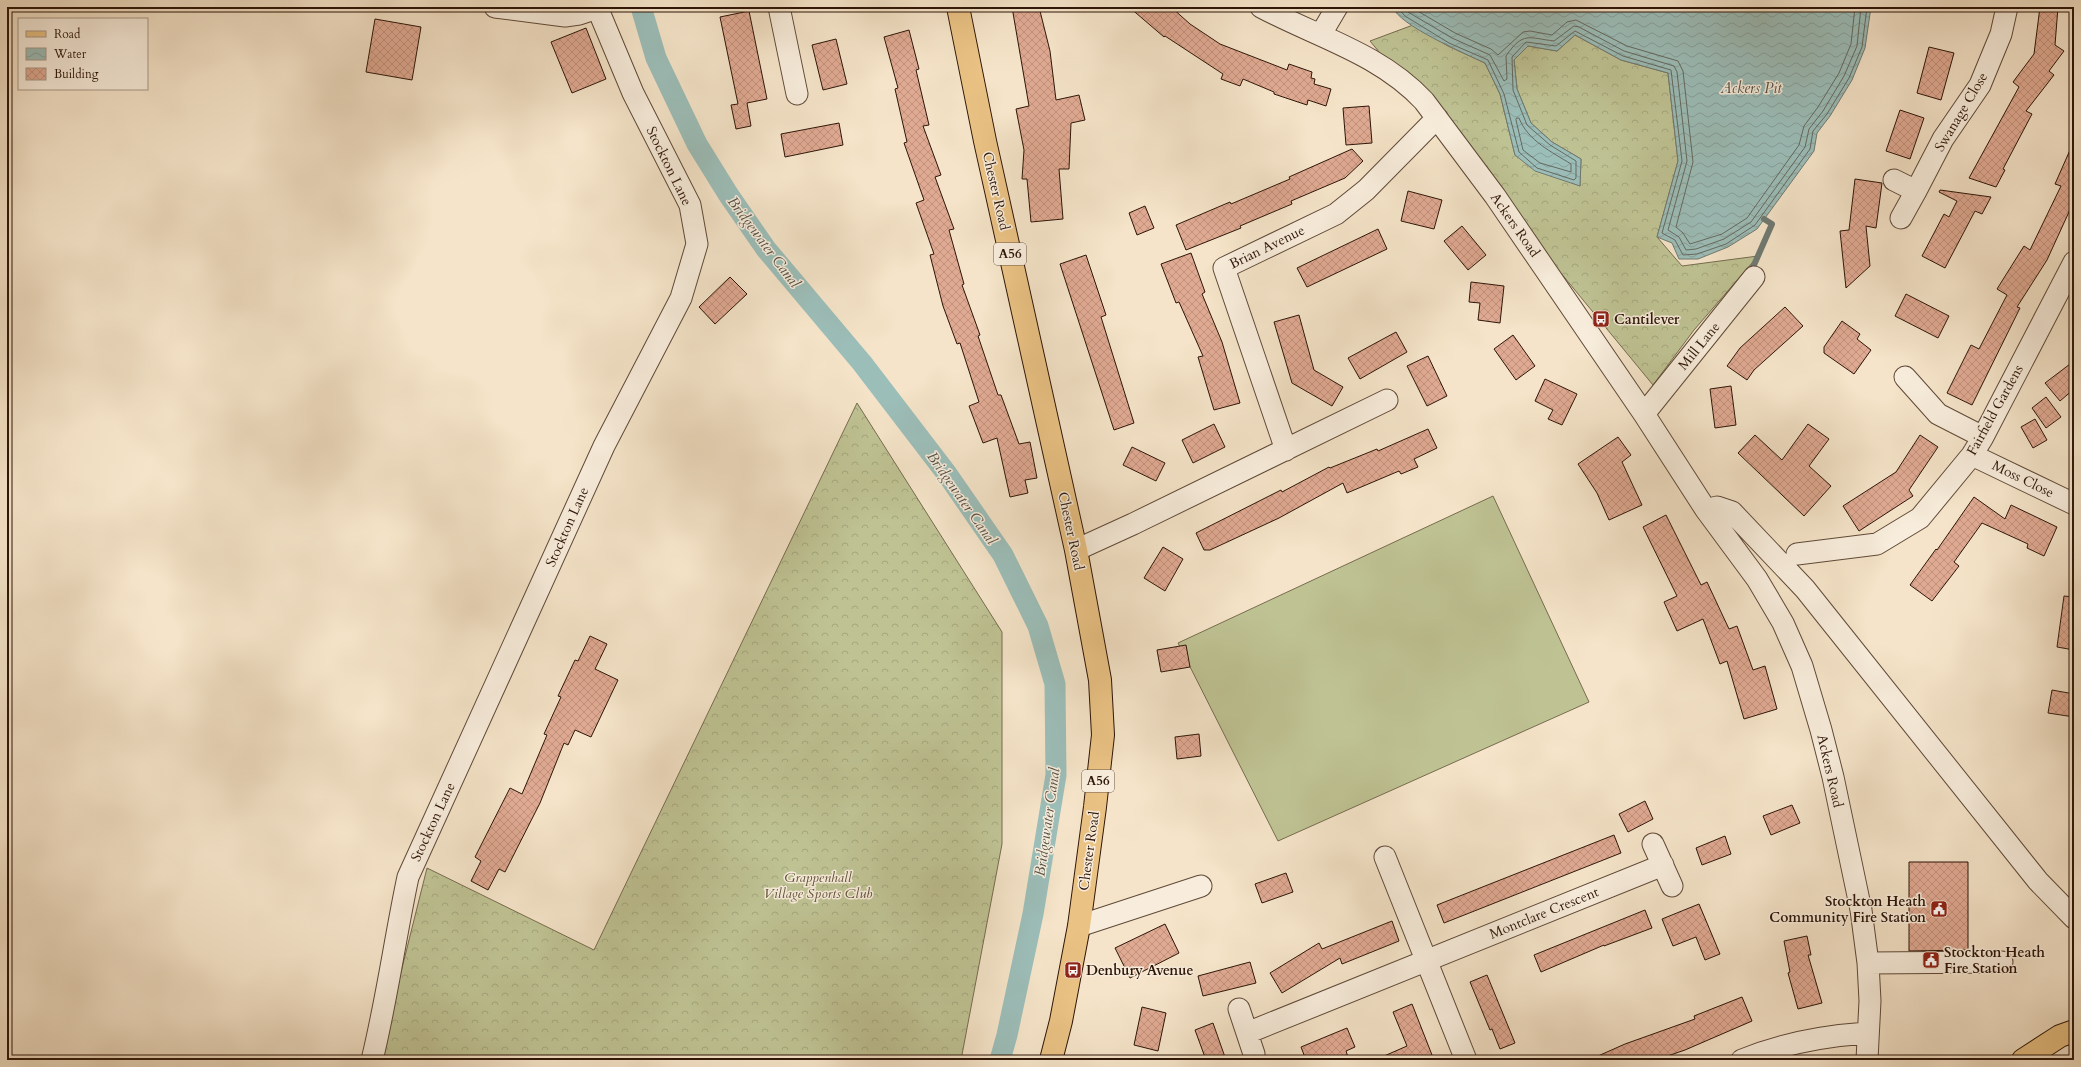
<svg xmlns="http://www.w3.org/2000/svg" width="2081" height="1067" font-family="Cardo,serif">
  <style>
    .grass { fill: #bfc394; stroke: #766c4e }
    .forest { fill: url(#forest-crowns); stroke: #766c4e }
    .water { fill: url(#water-waves); stroke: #707a72 }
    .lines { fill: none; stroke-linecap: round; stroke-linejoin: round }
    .shore { stroke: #646a60; stroke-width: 1 }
    .stream { stroke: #707a72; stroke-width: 6 }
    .canal { stroke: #9cbeb9; stroke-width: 21 }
    .building { fill: url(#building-cross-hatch); stroke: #2d1508 }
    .minor-casing { stroke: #5f4938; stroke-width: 23 }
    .major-casing { stroke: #2d1508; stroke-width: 24 }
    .minor { stroke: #f8eddc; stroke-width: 21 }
    .major { stroke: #eac284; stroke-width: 22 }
    .labels { text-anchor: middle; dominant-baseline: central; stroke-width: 3; stroke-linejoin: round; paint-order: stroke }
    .shield { fill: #f8eddc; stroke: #6a5648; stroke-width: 1 }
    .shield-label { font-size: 13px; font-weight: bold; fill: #2d1508 }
    .street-label { font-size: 14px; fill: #2d1508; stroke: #f8eddc }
    .poi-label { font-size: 14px; font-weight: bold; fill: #2d1508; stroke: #f8eddc; text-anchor: start }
    .park-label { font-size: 14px; font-style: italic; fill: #605239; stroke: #f8eddc }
    .water-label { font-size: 15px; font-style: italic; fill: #545046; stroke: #f8eddc }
  </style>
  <defs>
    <pattern id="forest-crowns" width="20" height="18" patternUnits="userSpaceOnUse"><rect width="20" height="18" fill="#bfc394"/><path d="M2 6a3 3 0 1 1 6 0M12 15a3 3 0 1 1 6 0" fill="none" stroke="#a4a77e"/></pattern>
    <pattern id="water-waves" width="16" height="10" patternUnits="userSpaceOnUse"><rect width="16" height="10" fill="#9cbeb9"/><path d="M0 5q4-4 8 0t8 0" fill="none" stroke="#87a29e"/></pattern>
    <pattern id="building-cross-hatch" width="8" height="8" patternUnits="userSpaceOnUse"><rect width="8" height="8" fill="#e0a992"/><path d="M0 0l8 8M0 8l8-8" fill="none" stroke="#c0917c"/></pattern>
  </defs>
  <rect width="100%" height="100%" fill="#f5e4c9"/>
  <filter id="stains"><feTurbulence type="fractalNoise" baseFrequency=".005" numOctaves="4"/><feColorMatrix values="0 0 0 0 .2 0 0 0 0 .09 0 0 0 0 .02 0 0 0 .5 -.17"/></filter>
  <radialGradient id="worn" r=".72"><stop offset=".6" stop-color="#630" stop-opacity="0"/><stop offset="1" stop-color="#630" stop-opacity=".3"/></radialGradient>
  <path class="grass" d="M 1493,496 L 1589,702 L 1278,841 L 1178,643 Z"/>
  <path class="forest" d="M 1413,25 L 1448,46 L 1485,63 L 1500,94 L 1515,155 L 1580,186 L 1581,159 L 1552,142 L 1531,123 L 1517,89 L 1514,60 L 1528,46 L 1557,51 L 1575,35 L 1621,60 L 1668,73 L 1678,161 L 1657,237 L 1682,266 L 1758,256 L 1694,330 L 1653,385 L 1370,41 Z
    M 857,403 L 1002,632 L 1002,844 L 961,1060 L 379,1060 L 427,868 L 594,950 Z"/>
  <path class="water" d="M 1393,7 L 1871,7 L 1865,48 L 1852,80 L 1830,116 L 1817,133 L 1814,151 L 1757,229 L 1728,247 L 1698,259 L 1679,259 L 1672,243 L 1657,237 L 1678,161 L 1668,73 L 1621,60 L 1575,35 L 1557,51 L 1528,46 L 1514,60 L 1517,89 L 1531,123 L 1552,142 L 1581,159 L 1580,186 L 1535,171 L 1515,155 L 1500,94 L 1485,63 C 1466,54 1398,25 1393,7 Z"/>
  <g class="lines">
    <path class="shore" d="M 1397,7 L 1405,16 L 1449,43 L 1488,60 L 1504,94 L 1519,152 L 1537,168 L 1574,180 L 1576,178 L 1576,161 L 1550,145 L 1527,125 L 1513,90 L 1512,57 L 1526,42 L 1556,46 L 1575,31 L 1623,56 L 1671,70 L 1682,161 L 1662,233 L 1675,240 L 1683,255 L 1697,254 L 1726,244 L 1755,225 L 1810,149 L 1813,131 L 1827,114 L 1849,78 L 1862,47 L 1867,7
      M 1403,7 L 1408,12 L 1452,38 L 1490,55 L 1504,81 L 1507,79 L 1506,56 C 1523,31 1529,38 1554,41 L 1574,26 L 1579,27 L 1624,51 L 1674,66 L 1677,72 L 1687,161 L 1668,230 L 1679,237 L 1686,250 L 1696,249 L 1724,239 L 1751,222 L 1805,147 L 1809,129 L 1823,111 L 1844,76 L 1857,46 L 1861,7
      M 1411,7 L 1455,33 L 1491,49 L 1498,55 L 1523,32 L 1530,31 L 1552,35 L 1567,22 L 1576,20 L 1627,46 L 1678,61 L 1683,71 L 1693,162 L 1676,227 L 1683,233 L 1690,244 L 1722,234 L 1747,218 L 1799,145 L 1804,126 L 1818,107 L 1839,73 L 1851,44 L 1855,7
      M 1517,118 L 1519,118 C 1528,141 1552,152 1571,164 L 1571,172 L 1540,163 L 1523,150 L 1516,120 Z"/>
    <path class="stream" d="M 1748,273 L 1754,265 L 1772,224 L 1764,219"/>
    <path class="canal" d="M 641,7 L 656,58 L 697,144 L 728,194 L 766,249 L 862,363 L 947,474 L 1003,555 L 1038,626 L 1055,684 L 1056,775 L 1033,914 L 1007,1035 L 1000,1060"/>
  </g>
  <path class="building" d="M 1012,7 L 1039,7 L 1050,51 L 1056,100 L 1079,95 L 1085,120 L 1071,123 L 1069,169 L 1059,169 L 1063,219 L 1031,222 L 1027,179 L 1022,179 L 1024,150 L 1016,109 L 1029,106 Z
    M 1129,7 L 1171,7 L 1190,24 L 1220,44 L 1287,70 L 1289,64 L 1312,72 L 1311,78 L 1315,79 L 1314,84 L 1331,89 L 1326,106 L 1308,100 L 1307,105 L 1274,94 L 1274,92 L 1243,79 L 1240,86 L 1221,79 L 1223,74 L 1165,36 L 1164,37 Z
    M 2040,7 L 2058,7 L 2055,45 L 2064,51 L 2049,71 L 2054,75 L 2026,111 L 2032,114 L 2003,169 L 2005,170 L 1996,187 L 1969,178 L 2019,87 L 2013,82 L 2034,54 Z
    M 749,11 L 767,99 L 747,103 L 751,126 L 736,129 L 731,105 L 738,104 L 720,17 Z
    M 375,19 L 421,27 L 412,80 L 366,72 Z
    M 586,28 L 606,79 L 572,93 L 551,42 Z
    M 909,30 L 919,69 L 916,70 L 929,125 L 923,126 L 941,175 L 935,177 L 954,229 L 949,230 L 964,284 L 962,285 L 980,335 L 978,336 L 998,395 L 1001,395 L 1019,444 L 1030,442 L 1037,478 L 1025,480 L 1028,493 L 1010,497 L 997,438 L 983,443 L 969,406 L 979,402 L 960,343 L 957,344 L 943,306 L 930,255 L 934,254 L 916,203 L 924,200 L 904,143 L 907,142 L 895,89 L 898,88 L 884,37 Z
    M 836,39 L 847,84 L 823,90 L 812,45 Z
    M 1929,47 L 1954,53 L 1941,100 L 1917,93 Z
    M 1369,106 L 1372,143 L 1346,145 L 1343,108 Z
    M 1900,110 L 1924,118 L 1910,159 L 1886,151 Z
    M 839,123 L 843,145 L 785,157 L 781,134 Z
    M 2074,141 L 2074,201 L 2047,260 L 2017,307 L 2020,308 L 1972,405 L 1947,393 L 1971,345 L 1979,349 L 2007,295 L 1997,289 L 2024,246 L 2030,250 L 2061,186 L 2055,184 Z
    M 1352,149 L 1363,161 L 1345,178 L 1291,201 L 1292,204 L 1240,226 L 1241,228 L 1186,250 L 1176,225 L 1230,202 L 1231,204 L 1290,179 L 1289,177 Z
    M 1855,179 L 1882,183 L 1876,228 L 1866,226 L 1870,266 L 1846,288 L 1840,231 L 1849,230 Z
    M 1940,190 L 1991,197 L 1982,214 L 1975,211 L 1945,268 L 1922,256 L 1944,214 L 1949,217 L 1957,201 L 1939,192 Z
    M 1408,191 L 1442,200 L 1434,229 L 1401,221 Z
    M 1145,206 L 1154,228 L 1137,235 L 1129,213 Z
    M 1462,226 L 1486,255 L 1468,270 L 1444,241 Z
    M 1378,229 L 1387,249 L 1307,287 L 1297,268 Z
    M 1191,253 L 1205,292 L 1202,294 L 1222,342 L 1240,403 L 1214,410 L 1198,357 L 1203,356 L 1179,302 L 1176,303 L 1161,264 Z
    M 1086,255 L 1106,315 L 1101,317 L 1134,423 L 1114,430 L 1060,264 Z
    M 730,277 L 747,294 L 715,324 L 699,307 Z
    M 1471,282 L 1504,286 L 1500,323 L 1478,320 L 1480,303 L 1469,302 Z
    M 1906,294 L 1949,316 L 1938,338 L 1895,316 Z
    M 1785,307 L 1803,326 L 1754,370 L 1747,380 L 1727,366 L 1740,348 Z
    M 1299,315 L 1314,370 L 1343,387 L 1332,406 L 1292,383 L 1274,322 Z
    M 1842,321 L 1860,334 L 1857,339 L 1871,350 L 1854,374 L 1824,353 L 1824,347 Z
    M 1396,332 L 1407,352 L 1360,379 L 1348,358 Z
    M 1513,335 L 1535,366 L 1516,380 L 1494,349 Z
    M 1428,356 L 1447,396 L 1427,406 L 1407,366 Z
    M 2074,361 L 2074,389 L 2060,401 L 2045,383 Z
    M 1545,379 L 1577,394 L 1562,425 L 1548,419 L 1553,410 L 1535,401 Z
    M 1731,386 L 1736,425 L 1715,428 L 1710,389 Z
    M 2046,397 L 2061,417 L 2046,428 L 2032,408 Z
    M 2035,419 L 2047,440 L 2033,448 L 2021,427 Z
    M 1214,424 L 1225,447 L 1193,463 L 1182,440 Z
    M 1808,424 L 1829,439 L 1809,466 L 1831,486 L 1804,516 L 1738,453 L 1755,435 L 1782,460 Z
    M 1428,429 L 1437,448 L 1414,459 L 1418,467 L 1401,474 L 1399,471 L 1347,493 L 1343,483 L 1279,518 L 1210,550 L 1204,550 L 1196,533 L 1281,490 L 1282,492 L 1329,467 L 1330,468 L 1377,449 L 1378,451 Z
    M 1920,435 L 1938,447 L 1909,490 L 1913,496 L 1859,531 L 1843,506 L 1896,472 Z
    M 1618,437 L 1631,455 L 1622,462 L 1642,505 L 1609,520 L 1597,493 L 1578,464 Z
    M 1132,447 L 1165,463 L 1156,481 L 1123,465 Z
    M 1974,497 L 2005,519 L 2011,505 L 2057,527 L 2044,556 L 2027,548 L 2028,544 L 1982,523 L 1954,562 L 1959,566 L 1932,601 L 1910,585 L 1936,549 L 1937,550 Z
    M 1666,515 L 1701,585 L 1707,582 L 1729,629 L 1737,626 L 1753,670 L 1765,666 L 1777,709 L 1744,719 L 1727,661 L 1720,664 L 1703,619 L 1677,631 L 1664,602 L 1677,596 L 1643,527 Z
    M 1163,547 L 1183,559 L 1165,591 L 1144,578 Z
    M 2064,596 L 2074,597 L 2074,650 L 2057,647 Z
    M 590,636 L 607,644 L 595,669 L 618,680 L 591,737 L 575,730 L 568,745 L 564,743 L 540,803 L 505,872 L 499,869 L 488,890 L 471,881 L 481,861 L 475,857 L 510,788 L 522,794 L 547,735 L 544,734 L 561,697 L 558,696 L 575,660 L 578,661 Z
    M 1186,645 L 1190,667 L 1161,672 L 1157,650 Z
    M 2052,690 L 2074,694 L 2074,717 L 2048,713 Z
    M 1199,734 L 1201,756 L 1177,759 L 1175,737 Z
    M 1645,801 L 1653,819 L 1628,832 L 1619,814 Z
    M 1792,805 L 1800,823 L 1771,835 L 1763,816 Z
    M 1614,835 L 1621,853 L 1444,923 L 1437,905 Z
    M 1725,836 L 1731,854 L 1702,865 L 1696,848 Z
    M 1909,862 L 1968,862 L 1968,950 L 1909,951 Z
    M 1286,873 L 1293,892 L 1262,903 L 1255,884 Z
    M 1699,904 L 1720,954 L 1705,960 L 1696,937 L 1673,946 L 1662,919 Z
    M 1645,910 L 1652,928 L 1604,946 L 1604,945 L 1541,972 L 1534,955 Z
    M 1392,921 L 1399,941 L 1342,964 L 1340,958 L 1282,993 L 1270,973 L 1319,943 L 1322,949 Z
    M 1165,924 L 1179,953 L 1130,978 L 1115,948 Z
    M 1807,936 L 1811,955 L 1808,955 L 1822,1003 L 1798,1009 L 1788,973 L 1790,972 L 1784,941 Z
    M 1250,962 L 1256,983 L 1203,996 L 1198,976 Z
    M 1487,975 L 1515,1043 L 1500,1049 L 1492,1029 L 1490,1030 L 1470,982 Z
    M 1742,997 L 1752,1021 L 1685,1050 L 1656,1060 L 1589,1060 L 1625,1044 L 1695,1019 L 1694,1016 Z
    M 1412,1004 L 1434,1060 L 1375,1060 L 1407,1046 L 1393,1012 Z
    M 1142,1007 L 1166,1013 L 1158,1051 L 1134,1045 Z
    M 1213,1023 L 1226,1060 L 1206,1060 L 1195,1030 Z
    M 1347,1028 L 1355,1047 L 1346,1051 L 1349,1060 L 1306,1060 L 1301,1047 Z"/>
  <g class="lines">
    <defs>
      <path id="minor" d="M 495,7 L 565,16 L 579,14 L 597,8
        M 779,7 L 797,94
        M 1261,7 C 1317,37 1379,53 1424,101 L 1495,196 L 1644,414 L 1706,510 L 1757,579 L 1783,623 L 1802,666 L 1821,730 L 1833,777 L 1861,910 L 1868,963 L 1870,1001 L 1867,1060
        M 1321,34 L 1337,7
        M 1894,180 L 1916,191 L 1901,218
        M 1916,191 L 1943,139 L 1980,85 L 2001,34 L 2007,7
        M 1905,377 L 1938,414 L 1983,437
        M 1644,414 L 1754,277
        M 1286,450 L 1224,268 L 1336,214 L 1366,190 L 1437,118
        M 1972,455 L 2074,504
        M 1706,510 L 1717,507 L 1732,512 L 1805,589 L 2038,881 L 2074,918
        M 1076,550 L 1133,524 L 1387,400
        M 1797,554 L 1877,544 L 1920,518 L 1972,455 L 1983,437 L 2074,262
        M 1653,844 L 1672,886
        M 1385,857 L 1466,1060
        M 1079,926 L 1201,886
        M 1868,963 L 2002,962
        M 1239,1009 L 1254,1054
        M 1247,1033 L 1663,865
        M 372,1060 C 387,999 395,938 408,877 L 604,446 L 681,298 L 697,244 L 690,205 L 633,93 L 597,7
        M 1742,1060 C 1783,1043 1823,1036 1867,1033"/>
      <path id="major" d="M 958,7 L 985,141 L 1076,550 L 1100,680 L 1103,735 L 1095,807 L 1079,926 L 1061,1021 L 1051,1060
        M 2023,1060 L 2060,1036 L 2074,1031"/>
    </defs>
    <use href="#minor" class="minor-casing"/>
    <use href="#major" class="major-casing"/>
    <use href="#minor" class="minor"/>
    <use href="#major" class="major"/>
  </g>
  <defs>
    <symbol id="bus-square" viewBox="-11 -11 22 22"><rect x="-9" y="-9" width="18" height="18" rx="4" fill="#8f2418" stroke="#f8eddc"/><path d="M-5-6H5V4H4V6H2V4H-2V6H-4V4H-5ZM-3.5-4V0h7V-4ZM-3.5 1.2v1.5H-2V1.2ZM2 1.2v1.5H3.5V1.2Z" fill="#fff"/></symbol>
    <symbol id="civic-square" viewBox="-11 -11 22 22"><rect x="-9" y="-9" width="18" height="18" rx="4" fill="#8f2418" stroke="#f8eddc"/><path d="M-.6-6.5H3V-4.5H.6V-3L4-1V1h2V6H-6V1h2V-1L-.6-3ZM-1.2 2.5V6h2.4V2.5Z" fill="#fff"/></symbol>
  </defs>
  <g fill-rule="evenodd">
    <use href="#bus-square" x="1591" y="309" width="20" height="20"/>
    <use href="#civic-square" x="1929" y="899" width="20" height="20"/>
    <use href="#civic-square" x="1921" y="950" width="20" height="20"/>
    <use href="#bus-square" x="1063" y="960" width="20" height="20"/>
  </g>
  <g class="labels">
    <g class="shield">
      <rect x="994" y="243" width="32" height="22" rx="3"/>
      <rect x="1082" y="770" width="32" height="22" rx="3"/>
    </g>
    <g class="shield-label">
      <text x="1010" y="254">A56</text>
      <text x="1098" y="781">A56</text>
    </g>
    <g class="street-label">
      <text transform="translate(1961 112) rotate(-59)">Swanage Close</text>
      <text transform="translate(669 166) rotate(64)">Stockton Lane</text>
      <text transform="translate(996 191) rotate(77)">Chester Road</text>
      <text transform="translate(1515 225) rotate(55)">Ackers Road</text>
      <text transform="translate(1267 247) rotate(-26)">Brian Avenue</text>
      <text transform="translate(1699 346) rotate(-51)">Mill Lane</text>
      <text transform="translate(1995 410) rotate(-61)">Fairfield Gardens</text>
      <text transform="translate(2023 479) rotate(26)">Moss Close</text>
      <text transform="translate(567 527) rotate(-66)">Stockton Lane</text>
      <text transform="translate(1071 531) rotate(78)">Chester Road</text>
      <text transform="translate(1830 771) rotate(77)">Ackers Road</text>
      <text transform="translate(433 822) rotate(-65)">Stockton Lane</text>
      <text transform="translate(1089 851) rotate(-82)">Chester Road</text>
      <text transform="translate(1544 913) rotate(-22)">Montclare Crescent</text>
    </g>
    <g class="poi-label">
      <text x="1614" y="319">Cantilever</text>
      <text x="1926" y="901" text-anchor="end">Stockton Heath<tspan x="1926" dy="16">Community Fire Station</tspan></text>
      <text x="1944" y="952">Stockton Heath<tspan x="1944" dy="16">Fire Station</tspan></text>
      <text x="1086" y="970">Denbury Avenue</text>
    </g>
    <g class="park-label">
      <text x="818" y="877">Grappenhall<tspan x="818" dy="16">Village Sports Club</tspan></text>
    </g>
    <g class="water-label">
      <text x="1751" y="88">Ackers Pit</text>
      <text transform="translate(764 242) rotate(53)">Bridgewater Canal</text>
      <text transform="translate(962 498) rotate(55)">Bridgewater Canal</text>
      <text transform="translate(1047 822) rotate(-82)">Bridgewater Canal</text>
    </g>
  </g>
  <rect width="2081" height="1067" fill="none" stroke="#f5e4c9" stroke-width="24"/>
  <rect x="8" y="8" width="2065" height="1051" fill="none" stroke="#2d1508" stroke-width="2"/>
  <rect x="12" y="12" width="2057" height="1043" fill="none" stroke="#2d1508"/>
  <rect x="18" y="18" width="130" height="72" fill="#f8eddc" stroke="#a79787"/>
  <rect x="26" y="31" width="20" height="6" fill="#eac284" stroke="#a79787"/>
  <text x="54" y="38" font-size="12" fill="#2d1508">Road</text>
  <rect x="26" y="48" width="20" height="12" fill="url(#water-waves)" stroke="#a79787"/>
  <text x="54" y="58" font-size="12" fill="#2d1508">Water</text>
  <rect x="26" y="68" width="20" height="12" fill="url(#building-cross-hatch)" stroke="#a79787"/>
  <text x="54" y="78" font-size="12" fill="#2d1508">Building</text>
  <rect width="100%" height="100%" filter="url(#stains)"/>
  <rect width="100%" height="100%" fill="url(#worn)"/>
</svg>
